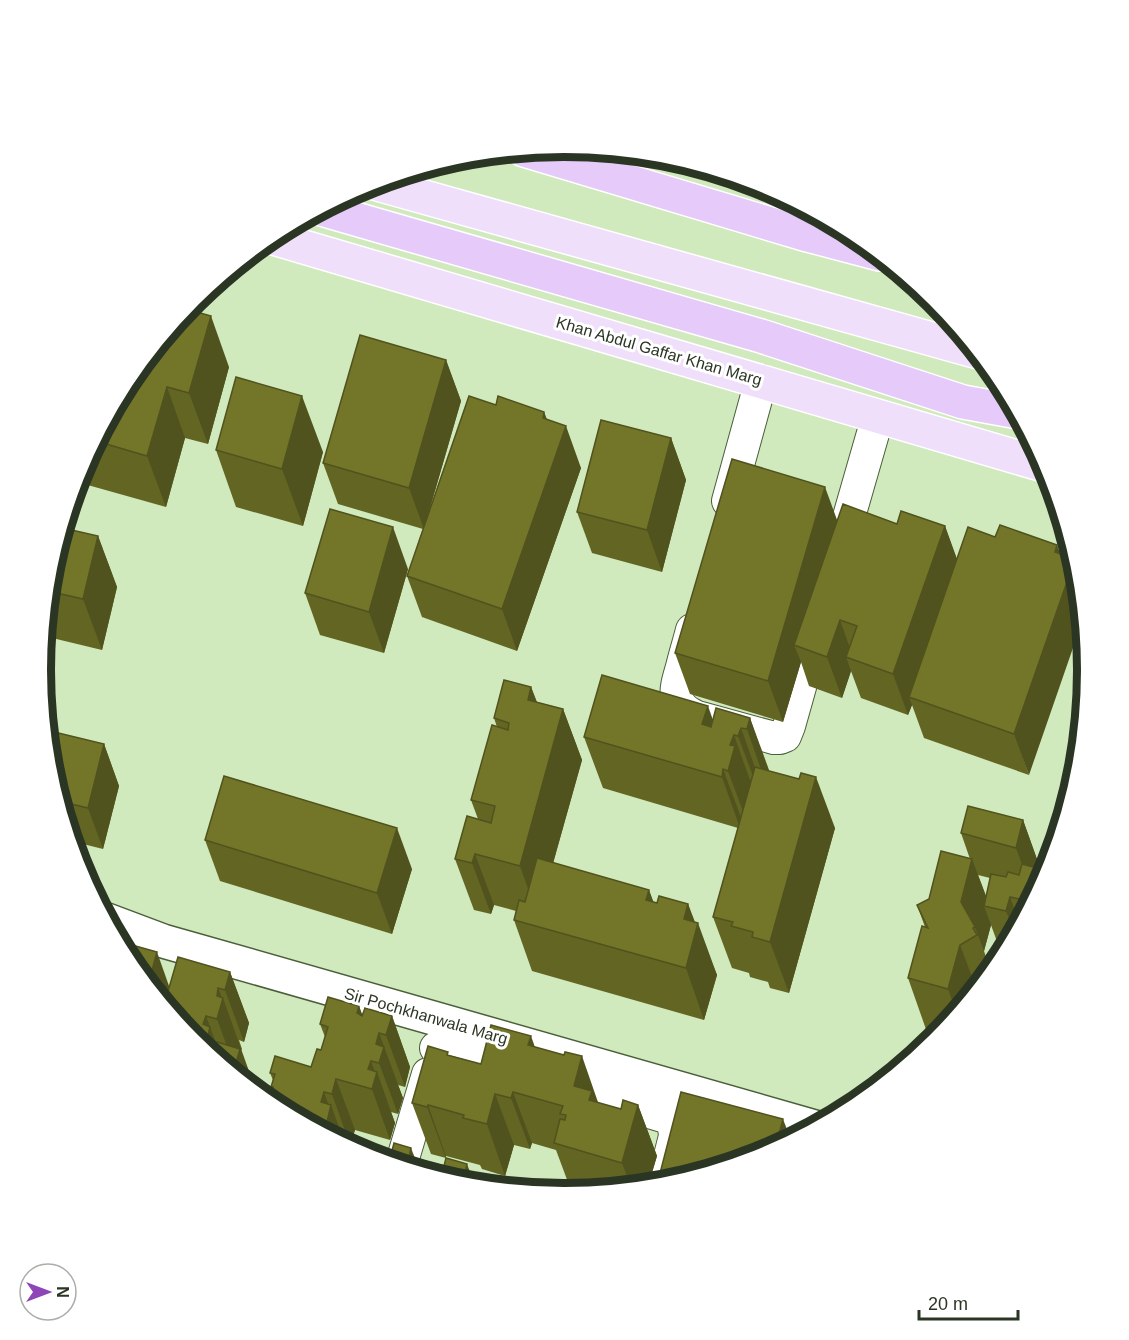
<svg xmlns="http://www.w3.org/2000/svg" width="1129" height="1340" font-family="Arial,sans-serif">
<rect width="100%" height="100%" fill="#d0e9bd"/>
<g fill="none" stroke-linecap="round" stroke-linejoin="round">
<defs>
<g id="minor">
<path d="M728 501 761 381"/>
<path d="M840 548 878 416"/>
<path d="M692 630C689 642 685 654 682 667 675 691 670 705 697 717L774 738H780L785 736 789 726 816 630"/>
<path d="M436 1048 669 1118 674 1127 675 1136 663 1184"/>
<path d="M401 1165 428 1074"/>
</g>
<path id="tertiary" d="M107 920 163 941 815 1127"/>
<g id="primary">
<path d="M374 183 978 352"/>
<path d="M270 237 1047 466"/>
</g>
<g id="motorway">
<path d="M524 150 804 234 880 254"/>
<path d="M321 209 761 336 963 402 1018 412"/>
</g>
</defs>
<use href="#minor" stroke="#4a5e39" stroke-width="34"/>
<use href="#tertiary" stroke="#4a5e39" stroke-width="36"/>
<use href="#primary" stroke="#fff" stroke-width="36"/>
<use href="#motorway" stroke="#fff" stroke-width="36"/>
<use href="#minor" stroke="#fff" stroke-width="32"/>
<use href="#tertiary" stroke="#fff" stroke-width="33"/>
<use href="#primary" stroke="#f0dffb" stroke-width="33"/>
<use href="#motorway" stroke="#e6caf9" stroke-width="33"/>
</g>
<g fill="#636523" fill-rule="evenodd">
<path d="M446 360 461 401 429 511 496 405 544 412 547 420 581 468 517 651 422 617 407 576 423 529 338 504 323 463Z"/>
<path d="M229 367 208 444 185 438 166 507 77 482 81 469 129 379Z"/>
<path d="M671 438 686 480 662 572 592 553 577 512Z"/>
<path d="M216 450 323 452 303 526 236 507Z"/>
<path d="M837 520 945 526 1029 775 924 738 912 705 908 715 861 698 851 671 842 698 809 686 801 662 783 722 690 694 675 653Z"/>
<path d="M98 536 117 587 102 650 44 636 51 567Z"/>
<path d="M408 569 384 653 320 635 305 593Z"/>
<path d="M531 687 537 702 563 709 582 760 553 863 649 890 653 902 657 903 688 904 695 922 717 975 704 1020 532 971 514 920 516 911 494 905 491 914 474 910 455 859 478 819 471 800 497 727 494 718Z"/>
<path d="M750 718 768 771 835 828 789 993 770 988 768 982 750 977 749 973 732 968 713 917 738 828 603 788 584 737 713 719Z"/>
<path d="M104 744 119 786 103 849 71 841 51 772Z"/>
<path d="M1023 820 1038 862 1037 868 1048 871 1007 949 999 947 991 925 984 951 991 972 938 1037 928 1035 908 978 925 927 917 905 929 899 970 859 961 833ZM978 875 990 878 986 896Z"/>
<path d="M205 840 412 869 392 934 220 881Z"/>
<path d="M126 950 169 987 230 972 249 1023 244 1042 239 1040 242 1049 241 1051 256 1091 194 1040Z"/>
<path d="M359 1006 362 1015 392 1016 410 1067 405 1087 398 1085 403 1098 398 1114 391 1112 395 1123 390 1140 355 1130 350 1145 345 1144 273 1106 271 1087 273 1080 270 1073 311 1067 321 1050 325 1037 320 1024Z"/>
<path d="M535 1047 599 1103 621 1109 638 1105 657 1156 648 1186 572 1193 556 1150 532 1143 530 1149 514 1145 505 1176 482 1169 480 1165 446 1156V1158L431 1154 412 1103 449 1055 481 1064Z"/>
</g>
<g fill="#50531d">
<path d="M211 316 229 367 208 444 189 393Z"/>
<path d="M446 360 461 401 424 529 409 488Z"/>
<path d="M167 387 185 438 166 507 147 456Z"/>
<path d="M302 396 323 452 303 526 282 469Z"/>
<path d="M544 412 558 449 566 426 581 468 517 651 502 609Z"/>
<path d="M671 438 686 480 662 572 647 530Z"/>
<path d="M825 487 840 528 794 645 801 662 783 722 768 681Z"/>
<path d="M945 526 960 567 909 697 912 705 908 715 893 674Z"/>
<path d="M393 527 408 569 384 653 369 612Z"/>
<path d="M98 536 117 587 102 650 83 599Z"/>
<path d="M1057 545 1069 578 1075 559 1079 569 1083 619 1029 775 1014 734Z"/>
<path d="M840 620 854 660 846 657 851 671 842 698 827 657Z"/>
<path d="M531 687 550 738 528 700Z"/>
<path d="M708 706 726 757 702 724Z"/>
<path d="M563 709 582 760 538 917 520 866Z"/>
<path d="M750 718 769 770 765 781 747 729Z"/>
<path d="M741 728 759 779 757 787 738 736Z"/>
<path d="M734 735 752 786 747 822 728 771 730 745Z"/>
<path d="M104 744 119 786 103 849 88 808Z"/>
<path d="M723 769 742 820 740 828 722 777Z"/>
<path d="M816 777 835 828 789 993 770 942Z"/>
<path d="M1023 820 1038 862 1031 889 1016 848Z"/>
<path d="M397 828 412 869 392 934 377 893Z"/>
<path d="M475 854 494 905 491 914 472 863Z"/>
<path d="M972 859 990 907 984 906 991 925 984 951 975 927 973 928 961 902Z"/>
<path d="M649 890 668 941 646 900Z"/>
<path d="M1010 897 1020 925 1015 934 1006 911Z"/>
<path d="M688 904 697 929 698 923 717 975 704 1020 686 968 684 919Z"/>
<path d="M123 940 132 965 129 961 121 947Z"/>
<path d="M960 945 977 990 957 1014 948 989Z"/>
<path d="M157 952 175 1003 172 1014 148 985Z"/>
<path d="M230 972 249 1023 244 1042 225 990Z"/>
<path d="M218 988 223 1000V998L256 1091 233 1073 235 1068 217 1019V996Z"/>
<path d="M359 1006 378 1057 357 1013Z"/>
<path d="M206 1016 224 1065 207 1039 203 1024Z"/>
<path d="M392 1016 410 1067 405 1087 386 1035Z"/>
<path d="M379 1033 403 1098 398 1114 379 1063 376 1044Z"/>
<path d="M531 1036 549 1087 528 1045Z"/>
<path d="M582 1056 600 1108 599 1112 574 1086Z"/>
<path d="M371 1061 376 1075 377 1072 395 1123 390 1140 372 1089 368 1069Z"/>
<path d="M336 1079 355 1130 350 1145 332 1094Z"/>
<path d="M324 1092 330 1109 331 1105 345 1144 332 1137 321 1102Z"/>
<path d="M513 1092 532 1143 530 1149 511 1098Z"/>
<path d="M495 1094 514 1145 505 1176 487 1124Z"/>
<path d="M428 1105 446 1156V1158L427 1107Z"/>
<path d="M638 1105 657 1156 648 1186 631 1187 622 1163Z"/>
<path d="M783 1119 791 1140 775 1149Z"/>
<path d="M318 1120 322 1130 323 1132 316 1128Z"/>
<path d="M411 1148 420 1171 409 1157Z"/>
<path d="M467 1164 475 1185 462 1184Z"/>
</g>
<g fill="#737629" stroke="#50531d" stroke-width="1.5">
<path d="M186 309 211 316 189 393 167 387 147 456 96 441 129 379Z"/>
<path d="M360 335 446 360 409 488 323 463Z"/>
<path d="M236 377 302 396 282 469 216 450Z"/>
<path d="M469 396 496 405 498 396 544 412 543 418 566 426 502 609 407 576Z"/>
<path d="M601 420 671 438 647 530 577 512Z"/>
<path d="M732 459 825 487 768 681 675 653Z"/>
<path d="M843 504 897 524 901 511 945 526 893 674 846 657 857 626 840 620 827 657 794 645Z"/>
<path d="M330 509 393 527 369 612 305 593Z"/>
<path d="M1000 525 1057 545 1055 552 1075 559 1014 734 909 697 968 527 995 537Z"/>
<path d="M63 528 98 536 83 599 48 591 51 567Z"/>
<path d="M602 675 708 706 702 724 711 727 716 708 750 718 747 729 741 728 738 736 734 735 730 745 735 746 728 771 723 769 722 777 584 737Z"/>
<path d="M504 680 531 687 528 700 563 709 520 866 475 854 472 863 455 859 467 816 491 823 495 806 471 800 492 725 508 730 509 723 494 718Z"/>
<path d="M46 730 104 744 88 808 59 801 51 772Z"/>
<path d="M755 767 799 779 801 773 816 777 770 942 752 937 753 932 731 926 733 922 713 917Z"/>
<path d="M224 776 397 828 377 893 205 840Z"/>
<path d="M968 806 1023 820 1016 848 961 833Z"/>
<path d="M941 851 972 859 961 902 975 927 973 928 977 935 960 945 948 989 908 978 922 926 928 928 917 905 929 899Z"/>
<path d="M537 858 649 890 646 900 657 903 659 896 688 904 684 919 698 923 686 968 514 920 519 900 525 902Z"/>
<path d="M1022 864 1048 871 1024 916 1021 915 1024 900 1010 897 1006 911 984 906 991 874 1006 877 1008 872 1019 875Z"/>
<path d="M117 938 123 940 121 947Z"/>
<path d="M132 945 157 952 148 985 129 961 122 948 131 951Z"/>
<path d="M178 957 230 972 225 990 218 988 217 996 223 998 217 1019 206 1016 203 1024 210 1027 207 1039 240 1049 233 1073 194 1040 164 1005Z"/>
<path d="M328 997 359 1006 357 1013 362 1016 365 1008 392 1016 386 1035 379 1033 376 1044 384 1047 379 1063 371 1061 368 1069 377 1072 372 1089 336 1079 332 1094 324 1092 321 1102 331 1105 327 1122 318 1120 316 1128 322 1130V1131L273 1106 269 1102 273 1087H271L275 1074 270 1073 275 1056 311 1067 317 1049 321 1050 328 1027 320 1024Z"/>
<path d="M491 1025 531 1036 528 1045 564 1055 565 1052 582 1056 574 1086 592 1091 589 1100 621 1109 623 1100 638 1105 622 1163 554 1143 560 1119 565 1120 566 1115 560 1114 563 1106 513 1092 511 1098 495 1094 487 1124 463 1118 464 1115 428 1105 427 1107 412 1103 428 1046 448 1052 447 1055 481 1064Z"/>
<path d="M681 1092 783 1119 775 1149 765 1154 666 1184 657 1185Z"/>
<path d="M394 1143 411 1148 409 1157 444 1166 446 1158 467 1164 462 1184 389 1162Z"/>
<path d="M536 1183 551 1187 549 1193 534 1191Z"/>
</g>
<g text-anchor="middle" dominant-baseline="central" stroke-width="6" stroke-linejoin="round" paint-order="stroke">
<g font-size="16" fill="#2b3524" stroke="#fff">
<text transform="translate(659 351) rotate(16)">Khan Abdul Gaffar Khan Marg</text>
<text transform="translate(426 1016) rotate(16)">Sir Pochkhanwala Marg</text>
</g>
</g>
<path d="M0 0H1129V1340H0ZM51 670a513 513 0 1 1 1026 0a513 513 0 1 1-1026 0Z" fill="#fff" fill-rule="evenodd"/>
<path fill="none" stroke="#2b3524" stroke-width="8" d="M51 670a513 513 0 1 1 1026 0a513 513 0 1 1-1026 0Z"/>
<g transform="translate(48 1292) rotate(90)"><circle r="28" fill="#ffffff" stroke="#aaaea7" stroke-width="1.5"/>
<path d="M0-4.5L10 22L0 15L-10 22Z" fill="#8e45b7"/>
<text y="-9" font-size="16" font-weight="bold" text-anchor="middle" fill="#2b3524">N</text>
</g>
<path d="M919 1310v9h99v-9" fill="none" stroke="#2b3524" stroke-width="3"/>
<text x="928" y="1310" font-size="18" fill="#2b3524" stroke="#ffffff" stroke-width="4.5" paint-order="stroke">20 m</text>
</svg>
